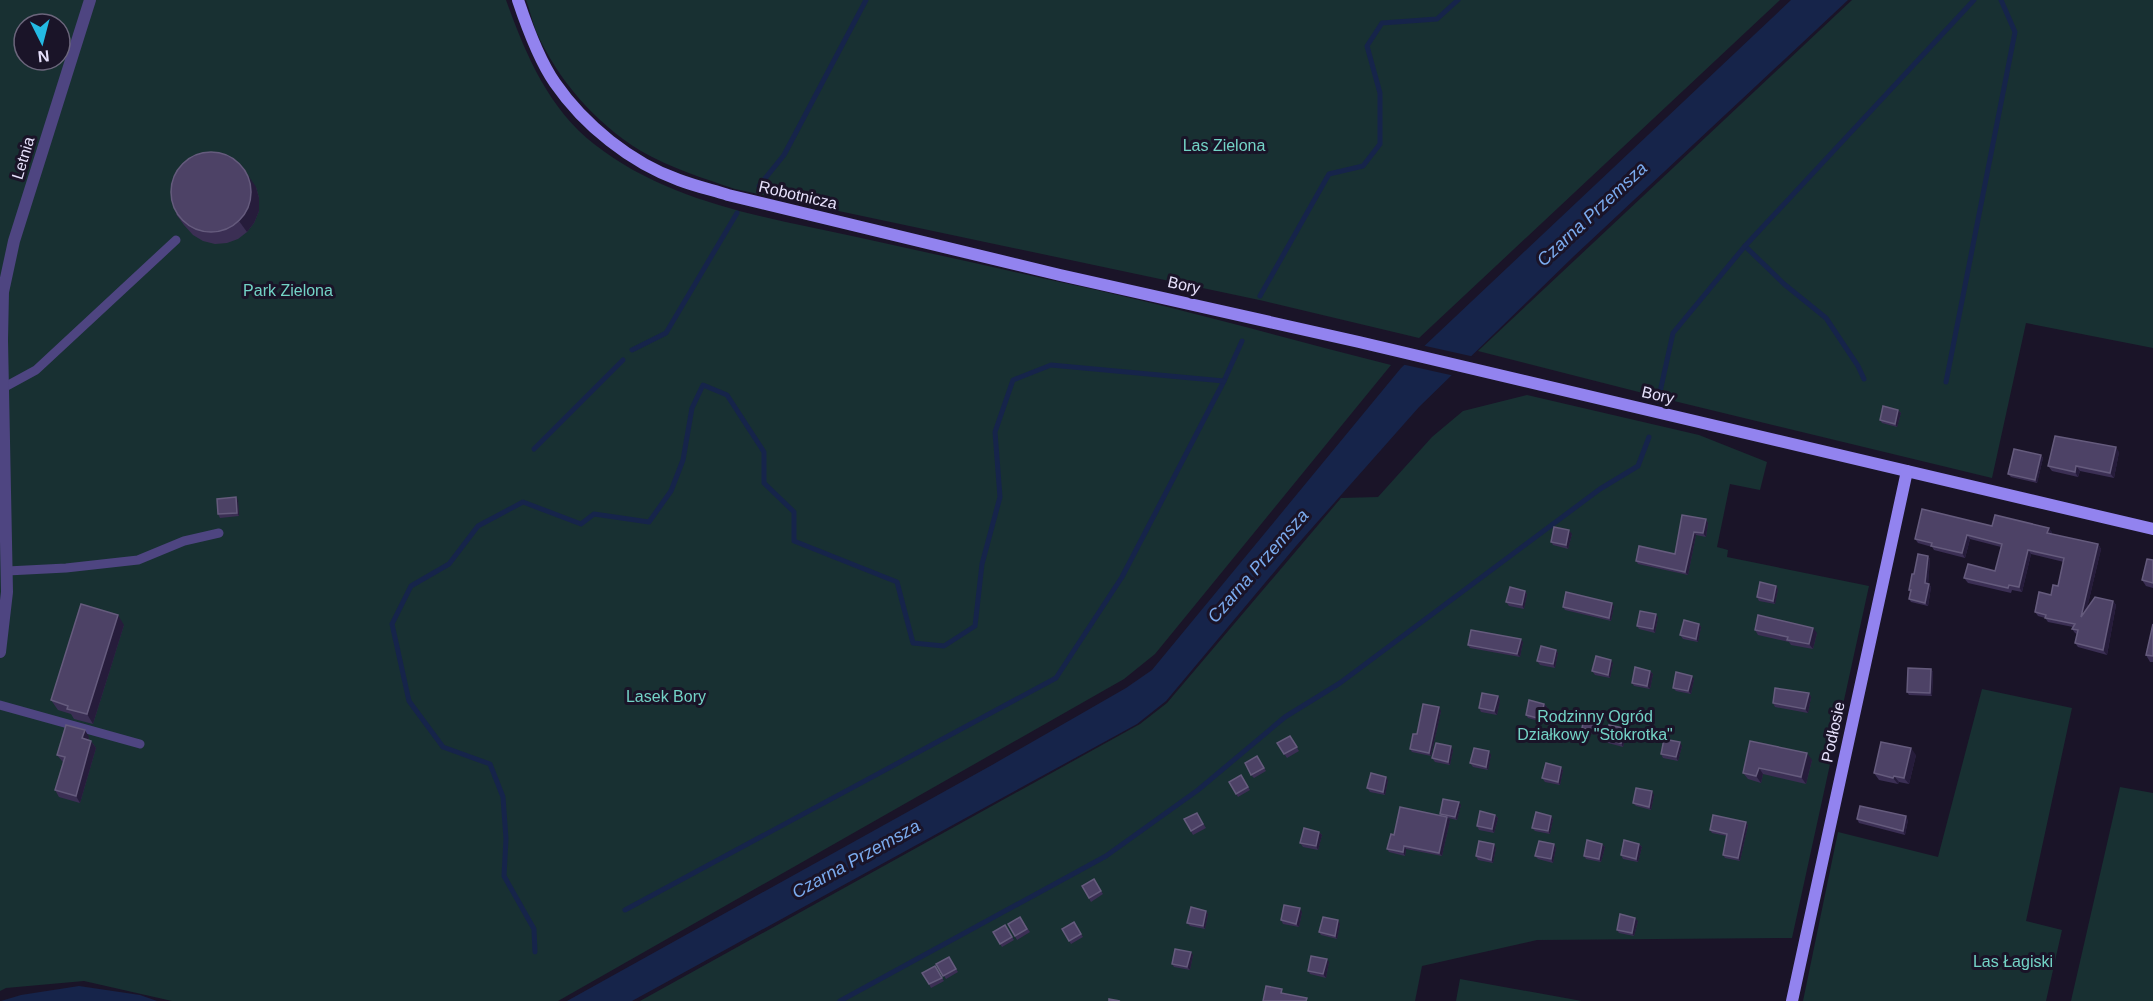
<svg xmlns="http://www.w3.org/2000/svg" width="2153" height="1001" font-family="Helvetica,sans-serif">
<rect width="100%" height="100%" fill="#1a1428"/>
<g fill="#183032" fill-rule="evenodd">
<path d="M0 0H506C525 53 548 108 594 144 668 202 763 217 852 236 925 252 997 268 1069 284 1177 307 1284 338 1391 365L1155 654 1124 679 558 1001H172L84 981 6 988 0 991ZM24 24H60V60H24Z"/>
<path d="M526 0H1780L1419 338 1264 301 735 189C703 178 670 168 641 151 596 124 557 79 536 31 532 21 530 10 526 0Z"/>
<path d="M1852 0H2153V348L2026 323 1992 478 1678 402 1478 351Z"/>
<path d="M1527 395 1699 435 1767 462 1760 490 1730 484 1717 547 1728 550 1727 557 1869 586 1792 938 1537 940 1422 966 1415 1001H640L1140 724 1167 703 1341 498 1378 497 1432 437 1463 411Z"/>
<path d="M1982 689 2072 708 2026 921 2062 930 2046 1001H1803L1838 832 1938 857Z"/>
<path d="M2120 787 2153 793V1001H2071Z"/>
<path d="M1460 979 1582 1001H1456Z"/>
</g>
<g fill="#16244a">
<path d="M1791 0H1848L1573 257 1419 407 1296 546 1166 701 1137 724 632 1001H567L992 765 1126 688 1152 670 1401 368Z"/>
<path d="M79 986 140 995 157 1001H1L21 995Z"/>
</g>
<path fill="#1a1428" d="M1421 345 1475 357 1455 376 1401 364Z"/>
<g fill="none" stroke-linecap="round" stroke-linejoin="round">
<g stroke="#16244a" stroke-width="5">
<path d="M759 186 784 155 866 0"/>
<path d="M1745 246 1784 284 1826 318 1858 366 1864 379"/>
<path d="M1260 296 1329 174 1363 166 1380 144V93L1367 46 1382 23 1437 19 1458 0"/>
<path d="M632 350 666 333 737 213"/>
<path d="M1946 382 2015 32 2001 0"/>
<path d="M1658 401 1673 333 1745 246 1974 0"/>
<path d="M534 449 623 360"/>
<path d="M625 910 1056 678 1122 577 1224 381 1242 341"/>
<path d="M535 952 534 929 504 876 506 839 503 797 490 764 443 747 409 701 392 624 411 586 449 564 478 526 523 502 581 524 594 514 649 522 671 491 683 460 692 408 703 385 727 395 764 452V483L794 512V541L897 582 913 643 944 646 975 626 982 564 1000 497 995 432 1013 380 1051 365 1224 381"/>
<path d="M840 1001 1106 856 1198 790 1285 717 1340 683 1600 489 1638 466 1649 437"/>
</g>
<g stroke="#4e4581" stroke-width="9">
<path d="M3 388 36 370 176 240"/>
<path d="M7 571 66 568 138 560 184 541 219 533"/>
<path d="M0 705 140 744"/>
</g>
<path stroke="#4e4581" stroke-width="12" d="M0 652 7 592 2 340 3 292 14 241 90 0"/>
<g stroke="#9283ef" stroke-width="12">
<path d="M518 0C527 27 539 60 555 83 584 125 631 163 679 180 695 186 712 190 728 195L1060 275 1359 342 2153 529"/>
<path d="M1792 1001 1907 471"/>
</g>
</g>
<g fill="#3b2f54">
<path d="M256 187 259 198V211L254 223 247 232 238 239 227 243 215 244 203 241 193 235 184 225 176 214Z"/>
<path d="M1898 410 1901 413 1897 427 1882 423 1880 420Z"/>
<path d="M2119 452 2114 478 2080 471 2078 477 2052 471 2048 466Z"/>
<path d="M2041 455 2043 458 2037 483 2011 477 2008 474Z"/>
<path d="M238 500 239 516 220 518 218 514Z"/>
<path d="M1706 519 1708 523 1706 537 1696 535 1688 575 1638 564 1636 561 1675 554Z"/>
<path d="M1992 526 2052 532 2051 534 2098 544 2101 549 2087 608 2113 601 2116 605 2107 655 2078 647 2075 643 2077 634 2075 633 2072 629 2073 627 2048 622 2045 618 2038 616 2035 612 2058 586 2064 562 2031 554 2022 592 2012 590 2011 593 1968 583 1964 578 1995 571 2001 547 1970 539 1965 558 1934 550 1932 547 1918 543 1915 539Z"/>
<path d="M1572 534 1568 549 1553 545 1551 542Z"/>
<path d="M1928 556 1930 559 1928 584 1931 587 1928 606 1911 602 1909 599 1910 592 1909 590 1914 574Z"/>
<path d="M2153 560V588L2146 586 2142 580Z"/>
<path d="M1778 589 1775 604 1759 601 1757 597Z"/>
<path d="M1525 591 1527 594 1524 609 1509 606 1506 602Z"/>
<path d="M1614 606 1611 621 1565 610 1563 607Z"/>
<path d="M1658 617 1655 633 1639 629 1637 626Z"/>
<path d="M1699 624 1701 627 1698 642 1683 639 1680 635Z"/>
<path d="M2153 624V662H2150L2146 655Z"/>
<path d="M124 625 93 724 74 719 71 714 58 710 51 700Z"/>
<path d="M1755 630 1817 633 1813 649 1791 645 1789 642 1758 635Z"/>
<path d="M1523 642 1520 657 1470 648 1468 645Z"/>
<path d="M1556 650 1558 653 1555 668 1540 665 1537 661Z"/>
<path d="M1613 663 1610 678 1595 675 1592 671Z"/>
<path d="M1931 669 1933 672 1932 696 1909 695 1907 692Z"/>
<path d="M1650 671 1653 674 1650 689 1634 686 1632 683Z"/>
<path d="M1694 679 1691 694 1676 691 1673 688Z"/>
<path d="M1809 693 1811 697 1808 713 1775 707 1773 703Z"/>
<path d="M1498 696 1500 700 1497 715 1481 712 1479 708Z"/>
<path d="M1544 704 1547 707 1543 722 1528 718 1526 715Z"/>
<path d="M1441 711 1431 756 1412 752 1410 749 1417 734Z"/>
<path d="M1603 720 1599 735 1584 732 1582 728Z"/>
<path d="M1627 731 1623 747 1608 743 1606 740Z"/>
<path d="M1290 736 1299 751 1287 758 1277 743Z"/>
<path d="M89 737 88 740 91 741 96 748 80 803 59 797 55 790 63 762 62 761 57 755Z"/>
<path d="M1750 741 1812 760 1806 784 1763 774 1761 783 1748 779 1743 773Z"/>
<path d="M1682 746 1678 761 1663 758 1661 754Z"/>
<path d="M1453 750 1450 765 1435 762 1432 758Z"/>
<path d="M1491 755 1488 770 1473 767 1470 763Z"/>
<path d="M1916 755 1909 784 1899 782 1898 784 1879 780 1874 773Z"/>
<path d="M1257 756 1266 771 1254 778 1251 775Z"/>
<path d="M1561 767 1563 770 1560 785 1545 782 1542 778Z"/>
<path d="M1241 775 1250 790 1238 797 1229 782Z"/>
<path d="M1388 780 1385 795 1370 792 1367 788Z"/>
<path d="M1654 795 1651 810 1636 806 1633 803Z"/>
<path d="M1461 805 1457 820 1448 818 1450 820 1442 856 1406 849 1405 856 1389 852 1387 849 1394 835 1441 816 1440 814Z"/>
<path d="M1197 813 1206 828 1193 835 1184 819Z"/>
<path d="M1495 815 1498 818 1494 833 1479 830 1477 826Z"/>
<path d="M1551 816 1553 819 1550 834 1535 831 1532 828Z"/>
<path d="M1857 819 1908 820 1905 835 1859 823Z"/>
<path d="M1746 822 1748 825 1740 861 1725 858 1723 855 1727 836 1712 833 1710 830Z"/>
<path d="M1319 832 1322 835 1318 850 1303 847 1300 843Z"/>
<path d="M1554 844 1556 848 1553 863 1538 859 1535 856Z"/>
<path d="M1602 844 1605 847 1601 862 1586 859 1584 856Z"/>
<path d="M1639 844 1642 847 1638 862 1623 859 1621 855Z"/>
<path d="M1496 848 1493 863 1478 860 1476 856Z"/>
<path d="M1094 879 1103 894 1091 902 1082 886Z"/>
<path d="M1206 911 1208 914 1205 929 1190 926 1187 923Z"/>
<path d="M1302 912 1299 927 1283 924 1281 920Z"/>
<path d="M1020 917 1030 932 1017 940 1008 924Z"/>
<path d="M1638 921 1634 936 1619 933 1617 930Z"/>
<path d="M1074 922 1083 937 1071 944 1062 929Z"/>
<path d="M1340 924 1337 939 1321 935 1319 932Z"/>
<path d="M1005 925 1014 940 1002 947 993 932Z"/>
<path d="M1193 955 1190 970 1174 967 1172 964Z"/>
<path d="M949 957 958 972 946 979 936 964Z"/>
<path d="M1329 962 1326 978 1310 974 1308 971Z"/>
<path d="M935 966 944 981 931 988 929 984Z"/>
</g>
<g fill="#261c3b">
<path d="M241 165 256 187 259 198V211L254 223 247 232 239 221Z"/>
<path d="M1898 410 1901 413 1897 427 1895 424Z"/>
<path d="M2116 447 2119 452 2114 478 2110 473Z"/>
<path d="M2041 455 2043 458 2037 483 2035 480Z"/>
<path d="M2076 466 2080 471 2078 477 2075 472Z"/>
<path d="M236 497 238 500 239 516 237 513Z"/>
<path d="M1706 519 1708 523 1706 537 1703 533Z"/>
<path d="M2049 528 2052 532 2050 538 2047 533Z"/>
<path d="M1569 530 1572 534 1568 549 1566 545Z"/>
<path d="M1694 532 1696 535 1688 575 1685 572Z"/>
<path d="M1967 535 1970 539 1965 558 1962 553Z"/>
<path d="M2098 544 2101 549 2084 621 2081 617Z"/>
<path d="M2028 550 2031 554 2022 592 2019 587Z"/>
<path d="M1928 556 1930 559 1928 586 1925 583Z"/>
<path d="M1929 584 1931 587 1928 606 1925 603Z"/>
<path d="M1776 586 1778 589 1775 604 1773 601Z"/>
<path d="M1525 591 1527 594 1524 609 1522 605Z"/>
<path d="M2113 601 2116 605 2107 655 2103 650Z"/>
<path d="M1612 603 1614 606 1611 621 1609 618Z"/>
<path d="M1656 614 1658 617 1655 633 1653 629Z"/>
<path d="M118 615 124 625 93 724 87 714Z"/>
<path d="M1699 624 1701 627 1698 642 1696 639Z"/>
<path d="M1813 628 1817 633 1813 649 1809 644Z"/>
<path d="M1521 639 1523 642 1520 657 1517 654Z"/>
<path d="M1556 650 1558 653 1555 668 1553 664Z"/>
<path d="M1611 660 1613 663 1610 678 1608 675Z"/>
<path d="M1931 669 1933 672 1932 696 1930 693Z"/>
<path d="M1650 671 1653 674 1650 689 1647 686Z"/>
<path d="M1692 676 1694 679 1691 694 1688 691Z"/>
<path d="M1809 693 1811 697 1808 713 1805 709Z"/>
<path d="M1498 696 1500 700 1497 715 1494 711Z"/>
<path d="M1544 704 1547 707 1543 722 1541 719Z"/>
<path d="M1439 707 1441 711 1431 756 1429 753Z"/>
<path d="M1600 717 1603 720 1599 735 1597 732Z"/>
<path d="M1624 728 1627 731 1623 747 1621 743Z"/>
<path d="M85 730 89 737 87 745 82 738Z"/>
<path d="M91 741 96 748 80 803 76 796Z"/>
<path d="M1680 742 1682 746 1678 761 1676 757Z"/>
<path d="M1451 746 1453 750 1450 765 1448 762Z"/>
<path d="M1911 748 1916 755 1909 784 1904 778Z"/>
<path d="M1489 751 1491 755 1488 770 1486 767Z"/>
<path d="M1807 753 1812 760 1806 784 1801 777Z"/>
<path d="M1561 767 1563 770 1560 785 1558 782Z"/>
<path d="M1759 768 1763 774 1761 783 1756 776Z"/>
<path d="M1894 776 1899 782 1898 784 1893 778Z"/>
<path d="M1386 777 1388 780 1385 795 1383 792Z"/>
<path d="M1652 791 1654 795 1651 810 1649 807Z"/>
<path d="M1459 802 1461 805 1457 820 1455 817Z"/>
<path d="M1495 815 1498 818 1494 833 1492 829Z"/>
<path d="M1551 816 1553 819 1550 834 1548 831Z"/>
<path d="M1906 816 1908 820 1905 835 1903 831Z"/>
<path d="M1447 817 1450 820 1442 856 1439 853Z"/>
<path d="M1746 822 1748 825 1740 861 1738 858Z"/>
<path d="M1319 832 1322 835 1318 850 1316 846Z"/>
<path d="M1494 844 1496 848 1493 863 1491 860Z"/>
<path d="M1554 844 1556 848 1553 863 1551 859Z"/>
<path d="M1602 844 1605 847 1601 862 1599 859Z"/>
<path d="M1639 844 1642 847 1638 862 1636 859Z"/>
<path d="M1404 846 1406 849 1405 856 1403 852Z"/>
<path d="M1300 908 1302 912 1299 927 1296 924Z"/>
<path d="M1206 911 1208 914 1205 929 1203 926Z"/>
<path d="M1635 918 1638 921 1634 936 1632 933Z"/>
<path d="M1338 920 1340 924 1337 939 1335 936Z"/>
<path d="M1191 952 1193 955 1190 970 1187 967Z"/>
<path d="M1327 959 1329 962 1326 978 1323 974Z"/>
</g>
<g fill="#4d4266" stroke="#655b7d" stroke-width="1.5">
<circle cx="211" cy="192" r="40"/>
<path d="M1883 406 1898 410 1895 424 1880 420Z"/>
<path d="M2055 436 2116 447 2110 473 2076 466 2075 472 2048 466Z"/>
<path d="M2014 449 2041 455 2035 480 2008 474Z"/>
<path d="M236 497 237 513 218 514 217 499Z"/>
<path d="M1922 509 1992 526 1995 515 2049 528 2047 533 2098 544 2081 617 2095 597 2113 601 2103 650 2075 643 2078 630 2072 629 2075 624 2045 618 2046 615 2035 612 2039 592 2051 595 2053 585 2058 586 2064 558 2028 550 2019 587 2009 585 2008 588 1964 578 1968 564 1995 571 2002 544 1967 535 1962 553 1931 546 1932 543 1915 539Z"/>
<path d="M1682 515 1706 519 1703 533 1694 532 1685 572 1636 561 1639 546 1675 554Z"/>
<path d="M1554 527 1569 530 1566 545 1551 542Z"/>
<path d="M1918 554 1928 556 1925 583 1929 584 1925 603 1909 599 1911 590H1909L1912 574H1914Z"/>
<path d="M2147 559 2153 560V583L2142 580Z"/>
<path d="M1760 582 1776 586 1773 601 1757 597Z"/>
<path d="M1510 587 1525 591 1522 605 1506 602Z"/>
<path d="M1566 592 1612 603 1609 618 1563 607Z"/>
<path d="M81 604 118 615 87 714 67 709 68 706 51 700Z"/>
<path d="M1640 611 1656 614 1653 629 1637 626Z"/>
<path d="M1758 615 1813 628 1809 644 1787 640 1788 637 1755 630Z"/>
<path d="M1684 620 1699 624 1696 639 1680 635Z"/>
<path d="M2153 624V656L2146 655Z"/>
<path d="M1471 630 1521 639 1517 654 1468 645Z"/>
<path d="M1541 646 1556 650 1553 664 1537 661Z"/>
<path d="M1596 656 1611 660 1608 675 1592 671Z"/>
<path d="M1635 667 1650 671 1647 686 1632 683Z"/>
<path d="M1908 668 1931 669 1930 693 1907 692Z"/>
<path d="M1676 672 1692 676 1688 691 1673 688Z"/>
<path d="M1775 688 1809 693 1805 709 1773 703Z"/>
<path d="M1482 693 1498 696 1494 711 1479 708Z"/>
<path d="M1529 700 1544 704 1541 719 1526 715Z"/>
<path d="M1423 704 1439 707 1429 753 1410 749 1413 734H1417Z"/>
<path d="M1585 713 1600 717 1597 732 1582 728Z"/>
<path d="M66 725 85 730 82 738 91 741 76 796 55 790 65 757 57 755Z"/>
<path d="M1609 725 1624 728 1621 743 1606 740Z"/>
<path d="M1290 736 1297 747 1284 754 1277 743Z"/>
<path d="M1664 739 1680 742 1676 757 1661 754Z"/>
<path d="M1750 741 1807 753 1801 777 1759 768 1756 776 1743 773Z"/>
<path d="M1881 742 1911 748 1904 778 1894 776 1893 778 1874 773Z"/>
<path d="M1436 743 1451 746 1448 762 1432 758Z"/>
<path d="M1474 748 1489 751 1486 767 1470 763Z"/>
<path d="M1257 756 1264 768 1251 775 1245 763Z"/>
<path d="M1546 763 1561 767 1558 782 1542 778Z"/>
<path d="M1371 773 1386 777 1383 792 1367 788Z"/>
<path d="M1241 775 1248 787 1236 794 1229 782Z"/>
<path d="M1636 788 1652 791 1649 807 1633 803Z"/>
<path d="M1443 799 1459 802 1455 817 1440 814Z"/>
<path d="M1860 806 1906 816 1903 831 1857 819Z"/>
<path d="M1400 807 1447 817 1439 853 1404 846 1403 852 1387 849 1391 834 1394 835Z"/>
<path d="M1480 811 1495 815 1492 829 1477 826Z"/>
<path d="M1536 812 1551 816 1548 831 1532 828Z"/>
<path d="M1197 813 1203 824 1191 831 1184 819Z"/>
<path d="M1713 815 1746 822 1738 858 1723 855 1727 834 1710 830Z"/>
<path d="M1304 828 1319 832 1316 846 1300 843Z"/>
<path d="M1587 840 1602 844 1599 859 1584 856Z"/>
<path d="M1624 840 1639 844 1636 859 1621 855Z"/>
<path d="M1479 841 1494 844 1491 860 1476 856Z"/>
<path d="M1539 841 1554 844 1551 859 1535 856Z"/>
<path d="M1094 879 1101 891 1089 898 1082 886Z"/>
<path d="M1284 905 1300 908 1296 924 1281 920Z"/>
<path d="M1191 907 1206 911 1203 926 1187 923Z"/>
<path d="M1620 914 1635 918 1632 933 1617 930Z"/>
<path d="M1020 917 1027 929 1015 936 1008 924Z"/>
<path d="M1323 917 1338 920 1335 936 1319 932Z"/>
<path d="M1074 922 1081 934 1069 941 1062 929Z"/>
<path d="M1005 925 1012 937 1000 944 993 932Z"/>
<path d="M1175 949 1191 952 1187 967 1172 964Z"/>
<path d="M1311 956 1327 959 1323 974 1308 971Z"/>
<path d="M949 957 956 969 943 976 936 964Z"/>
<path d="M935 966 942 978 929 984 922 973Z"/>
<path d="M1266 986 1282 989 1281 993 1307 998 1306 1001H1263Z"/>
<path d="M1109 999 1120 1001H1109Z"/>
</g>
<g text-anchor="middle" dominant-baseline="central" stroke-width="6" stroke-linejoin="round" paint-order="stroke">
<g font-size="16" fill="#73d3c6" stroke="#1a1428">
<text x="1224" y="145">Las Zielona</text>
<text x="288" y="290">Park Zielona</text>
<text x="666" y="696">Lasek Bory</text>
<text x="1595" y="716">Rodzinny Ogród<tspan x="1595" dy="18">Działkowy "Stokrotka"</tspan></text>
<text x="2013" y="961">Las Łagiski</text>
</g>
<g font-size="16" fill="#e6e0fb" stroke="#1a1428">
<text transform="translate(23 158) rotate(-73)">Letnia</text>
<text transform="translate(798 195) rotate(13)">Robotnicza</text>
<text transform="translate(1184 285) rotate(13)">Bory</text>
<text transform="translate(1658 395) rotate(13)">Bory</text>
<text transform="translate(1833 732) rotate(-78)">Podłosie</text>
</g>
<g font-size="18" font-style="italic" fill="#7babee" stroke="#1a1428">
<text transform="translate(1592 214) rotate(-43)">Czarna Przemsza</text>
<text transform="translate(1258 566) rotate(-49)">Czarna Przemsza</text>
<text transform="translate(856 859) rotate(-29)">Czarna Przemsza</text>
</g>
</g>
<g transform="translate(42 42) rotate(174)"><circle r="28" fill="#1a1428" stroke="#6c667c" stroke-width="1.5"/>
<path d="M0-4.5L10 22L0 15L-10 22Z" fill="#24bae3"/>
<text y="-9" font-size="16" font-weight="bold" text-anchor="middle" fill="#e6e0fb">N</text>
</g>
</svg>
